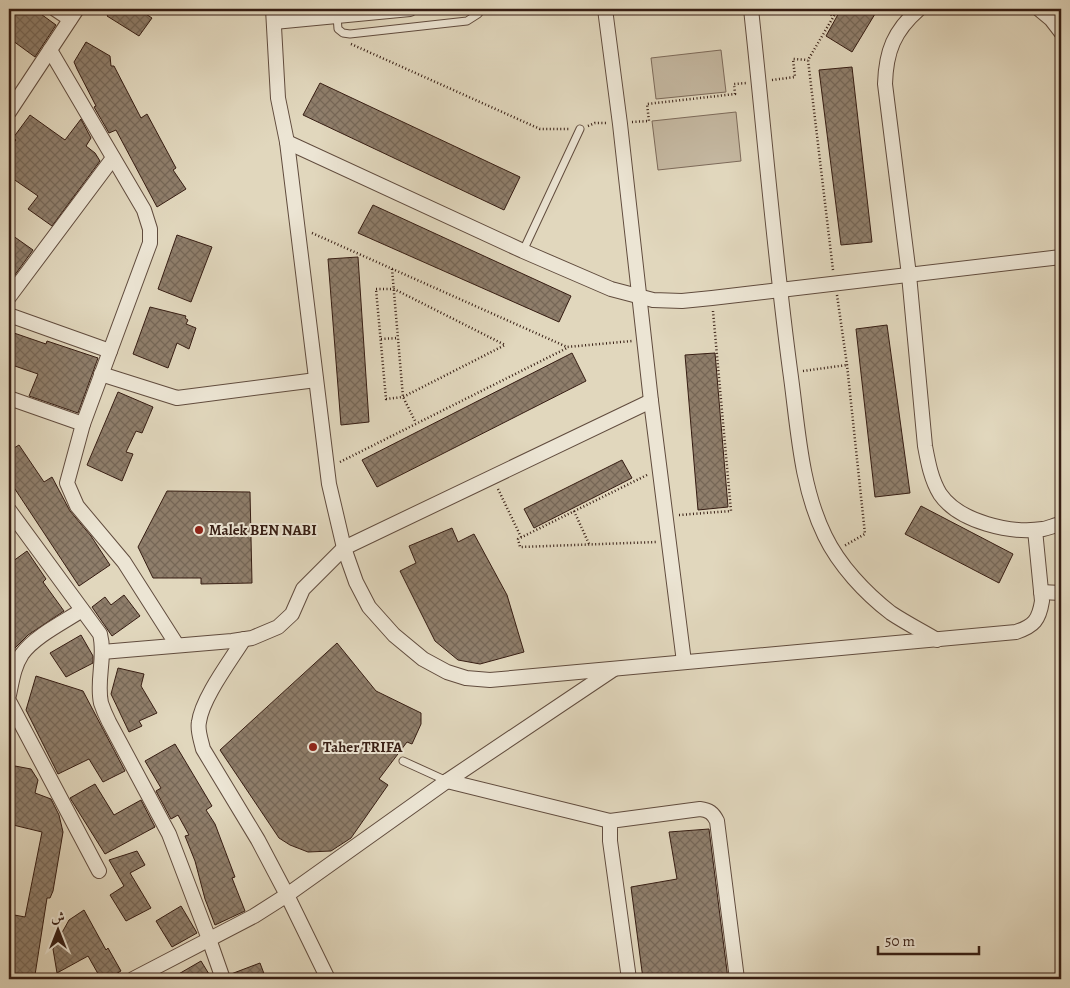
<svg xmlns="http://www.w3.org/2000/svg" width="1070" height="988" font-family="Alegreya,Amiri,serif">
<defs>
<pattern id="building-cross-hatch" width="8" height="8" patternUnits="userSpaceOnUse" patternTransform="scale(1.25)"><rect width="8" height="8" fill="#8f7e6b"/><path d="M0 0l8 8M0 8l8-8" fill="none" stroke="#766757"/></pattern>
</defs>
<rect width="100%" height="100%" fill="#e1d7bd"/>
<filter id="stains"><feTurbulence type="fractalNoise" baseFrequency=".004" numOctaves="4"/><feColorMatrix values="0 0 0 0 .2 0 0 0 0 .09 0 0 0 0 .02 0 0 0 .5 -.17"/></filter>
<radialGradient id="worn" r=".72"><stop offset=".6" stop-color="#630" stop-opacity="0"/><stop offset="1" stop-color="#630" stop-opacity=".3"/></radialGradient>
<g fill="#c4b7a0" stroke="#7d6a5a">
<path d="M721 50 726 92 656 99 651 58Z"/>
<path d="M736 112 741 161 658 170 652 121Z"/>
</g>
<g fill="url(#building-cross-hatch)" stroke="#361d13">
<path d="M9 9H34L56 25 35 57 9 38Z"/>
<path d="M112 9H138L152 18 139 36 107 16Z"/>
<path d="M841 9H878L852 52 826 36Z"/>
<path d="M86 42 110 56 111 66H114L141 118 147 114 176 168 173 170 186 189 157 207 116 130 109 133 94 107 96 106 77 69 74 62Z"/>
<path d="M852 67 872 242 841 245 819 70Z"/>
<path d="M320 83 520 177 504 210 303 115Z"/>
<path d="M30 115 65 140 81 119 91 138 86 146 95 153 100 161 52 226 28 209 38 196 9 176V148L16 140 13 138Z"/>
<path d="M373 205 571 296 559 322 358 233Z"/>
<path d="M9 233 33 250 9 283Z"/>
<path d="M177 235 212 247 191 302 158 289Z"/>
<path d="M358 257 369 422 341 425 328 259Z"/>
<path d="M150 307 186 316 185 318 188 320 186 324 196 328 189 349 177 343 168 368 133 354Z"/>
<path d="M887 325 910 493 875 497 856 329Z"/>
<path d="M14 333 46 344 47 341 98 358 78 413 29 396 38 374 9 364V347Z"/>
<path d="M572 353 586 381 377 487 362 460Z"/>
<path d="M715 353 728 507 698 510 685 355Z"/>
<path d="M118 392 153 407 142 433 136 431 126 452 133 454 122 481 87 465Z"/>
<path d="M19 445 44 482 52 477 70 511 91 536 110 565 79 586 9 480V451Z"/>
<path d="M622 460 632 478 534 528 524 509Z"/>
<path d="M167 491 250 492 252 583 201 584V578H153L138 547Z"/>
<path d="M921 506 1013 554 999 583 905 534Z"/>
<path d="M452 528 458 542 474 534 507 595 524 652 480 664 458 660 435 641 400 571 416 563 409 546Z"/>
<path d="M27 551 46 579 43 582 64 611 28 635 15 648 9 658V564Z"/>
<path d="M124 595 140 616 112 636 92 607 105 597 111 605Z"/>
<path d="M81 635 93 656V663L66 677 50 653Z"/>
<path d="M337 643 376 691 421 713V724L412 744 407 742 379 779 388 785 351 838 331 851 308 852 290 845 279 838 220 750Z"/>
<path d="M118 668 144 674 141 686 157 713 139 721 142 726 129 732 111 694Z"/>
<path d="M36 676 83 691 125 771 103 782 89 759 58 774 26 710Z"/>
<path d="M175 744 212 806 206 810 215 824 235 877 232 878 245 911 215 925 205 899 195 861 185 836 189 835 178 815 171 819 156 791 161 788 145 761Z"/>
<path d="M15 766 31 769 38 780 35 793 51 799 59 815 63 832 53 891 50 898H47L35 975H31L30 979H12L13 972H9V914L25 917 42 832 9 824V795Z"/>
<path d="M95 784 114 815 141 800 155 827 105 854 70 798Z"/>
<path d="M709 829 728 979H643L631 887 677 879 669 832Z"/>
<path d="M137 851 145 865 130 873 151 908 126 921 110 895 124 886 109 860Z"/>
<path d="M181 906 197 933 172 947 156 921Z"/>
<path d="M84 910 106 950 108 948 121 971 107 979H101L88 956 57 973 53 949 69 920Z"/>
<path d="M201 961 212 979H170Z"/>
<path d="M260 963 266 979H232L231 974Z"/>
</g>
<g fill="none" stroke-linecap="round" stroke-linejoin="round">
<defs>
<g id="lane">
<path d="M337 16 338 29 343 33 350 34 467 21 478 14 482 9"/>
<path d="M523 251 580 129"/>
<path d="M403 761 447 781"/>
</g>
<g id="street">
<path d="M55 9 70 19"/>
<path d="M273 9 278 98 287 142 329 484 344 548 356 582 369 607 394 635 423 659 447 672 466 678 490 680 1016 632C1034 626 1039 620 1042 601L1035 530"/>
<path d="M605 9 620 124 651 401 684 662"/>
<path d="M751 9C764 129 774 250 790 370 798 426 800 485 825 536 839 565 865 593 891 613 906 623 922 631 937 640"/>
<path d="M919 9C894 31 886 51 885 84L909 275 925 446C928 462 931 479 940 494 959 522 1011 534 1043 529 1049 528 1055 525 1061 524"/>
<path d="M1039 9 1051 19 1061 32"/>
<path d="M274 22 410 9"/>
<path d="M9 112 77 9"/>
<path d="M287 142 523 251 611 289 653 300 682 301 712 298 1061 257"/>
<path d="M9 297 113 158"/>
<path d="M9 315 110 351"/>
<path d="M101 374 177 398 316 380"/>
<path d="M9 398 83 424 150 243V229L144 210 50 50"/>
<path d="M83 424 67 483 77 506 124 562 177 645"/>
<path d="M9 510 100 634C106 657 96 680 101 703 103 709 106 716 109 722L169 834 209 939 223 979"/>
<path d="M1041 592 1061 593"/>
<path d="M244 639C231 660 202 698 199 722 197 730 201 740 203 749L258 840 287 895 447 781 614 669"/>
<path d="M102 652 232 641 252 638 278 627 292 614 303 589 344 548 651 401"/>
<path d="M9 695C12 681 14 666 22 654 35 636 64 622 82 610"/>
<path d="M9 701 99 871"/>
<path d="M447 781 610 821"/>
<path d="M133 979 254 916 287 895 328 979"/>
<path d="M629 979 610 841V821L700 809C709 810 713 813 717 821L737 979"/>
</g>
</defs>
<use href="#lane" stroke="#614c3e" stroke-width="9"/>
<use href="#street" stroke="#614c3e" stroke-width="16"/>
<g stroke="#361d13" stroke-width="2.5" stroke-dasharray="1 2.5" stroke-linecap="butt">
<path d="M827 9 833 17"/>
<path d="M351 44 540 129H570"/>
<path d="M772 80 795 77 793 59 808 60"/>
<path d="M632 122 649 121 647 104 735 94 734 84 747 83"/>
<path d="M588 126 595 123H607"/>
<path d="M312 233 567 347 632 341"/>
<path d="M392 269 403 397 416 423"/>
<path d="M833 270 808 60 838 9"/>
<path d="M376 289H394L505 345 403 397 386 399Z"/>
<path d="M837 295 847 365 865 534 844 546"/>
<path d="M381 339 398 338"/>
<path d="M803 371 847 365"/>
<path d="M340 462 567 348"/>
<path d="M647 475 518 539 520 547 657 542"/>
<path d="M498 489 521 537"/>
<path d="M574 511 589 544"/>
<path d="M679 515 731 511 713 311"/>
</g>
<use href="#lane" stroke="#ece5d4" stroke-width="7"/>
<use href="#street" stroke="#ece5d4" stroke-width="14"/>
</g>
<g fill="#8f2418" stroke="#ece5d4" stroke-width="2">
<circle cx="199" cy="530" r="5"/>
<circle cx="313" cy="747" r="5"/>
</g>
<g text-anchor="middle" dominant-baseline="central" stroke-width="4" stroke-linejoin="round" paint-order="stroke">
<g font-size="15" font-weight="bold" fill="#361d13" stroke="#ece5d4" text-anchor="start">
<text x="209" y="530">Malek BEN NABI</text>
<text x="323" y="747">Taher TRIFA</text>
</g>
</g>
<rect width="1070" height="988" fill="none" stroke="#e1d7bd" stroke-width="30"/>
<rect x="10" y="10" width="1050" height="968" fill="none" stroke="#361d13" stroke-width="2.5"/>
<rect x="15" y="15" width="1040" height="958" fill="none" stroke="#361d13"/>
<g transform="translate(58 930)" stroke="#ece5d4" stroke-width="4" paint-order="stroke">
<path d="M0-4L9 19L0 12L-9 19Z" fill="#361d13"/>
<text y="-8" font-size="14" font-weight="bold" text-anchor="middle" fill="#361d13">ش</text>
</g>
<path d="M878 946v8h101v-8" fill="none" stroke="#361d13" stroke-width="2.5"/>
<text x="885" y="946" font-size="15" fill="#361d13" stroke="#ece5d4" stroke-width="4" paint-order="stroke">50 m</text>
<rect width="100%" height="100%" filter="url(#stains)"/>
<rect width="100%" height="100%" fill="url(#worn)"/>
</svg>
